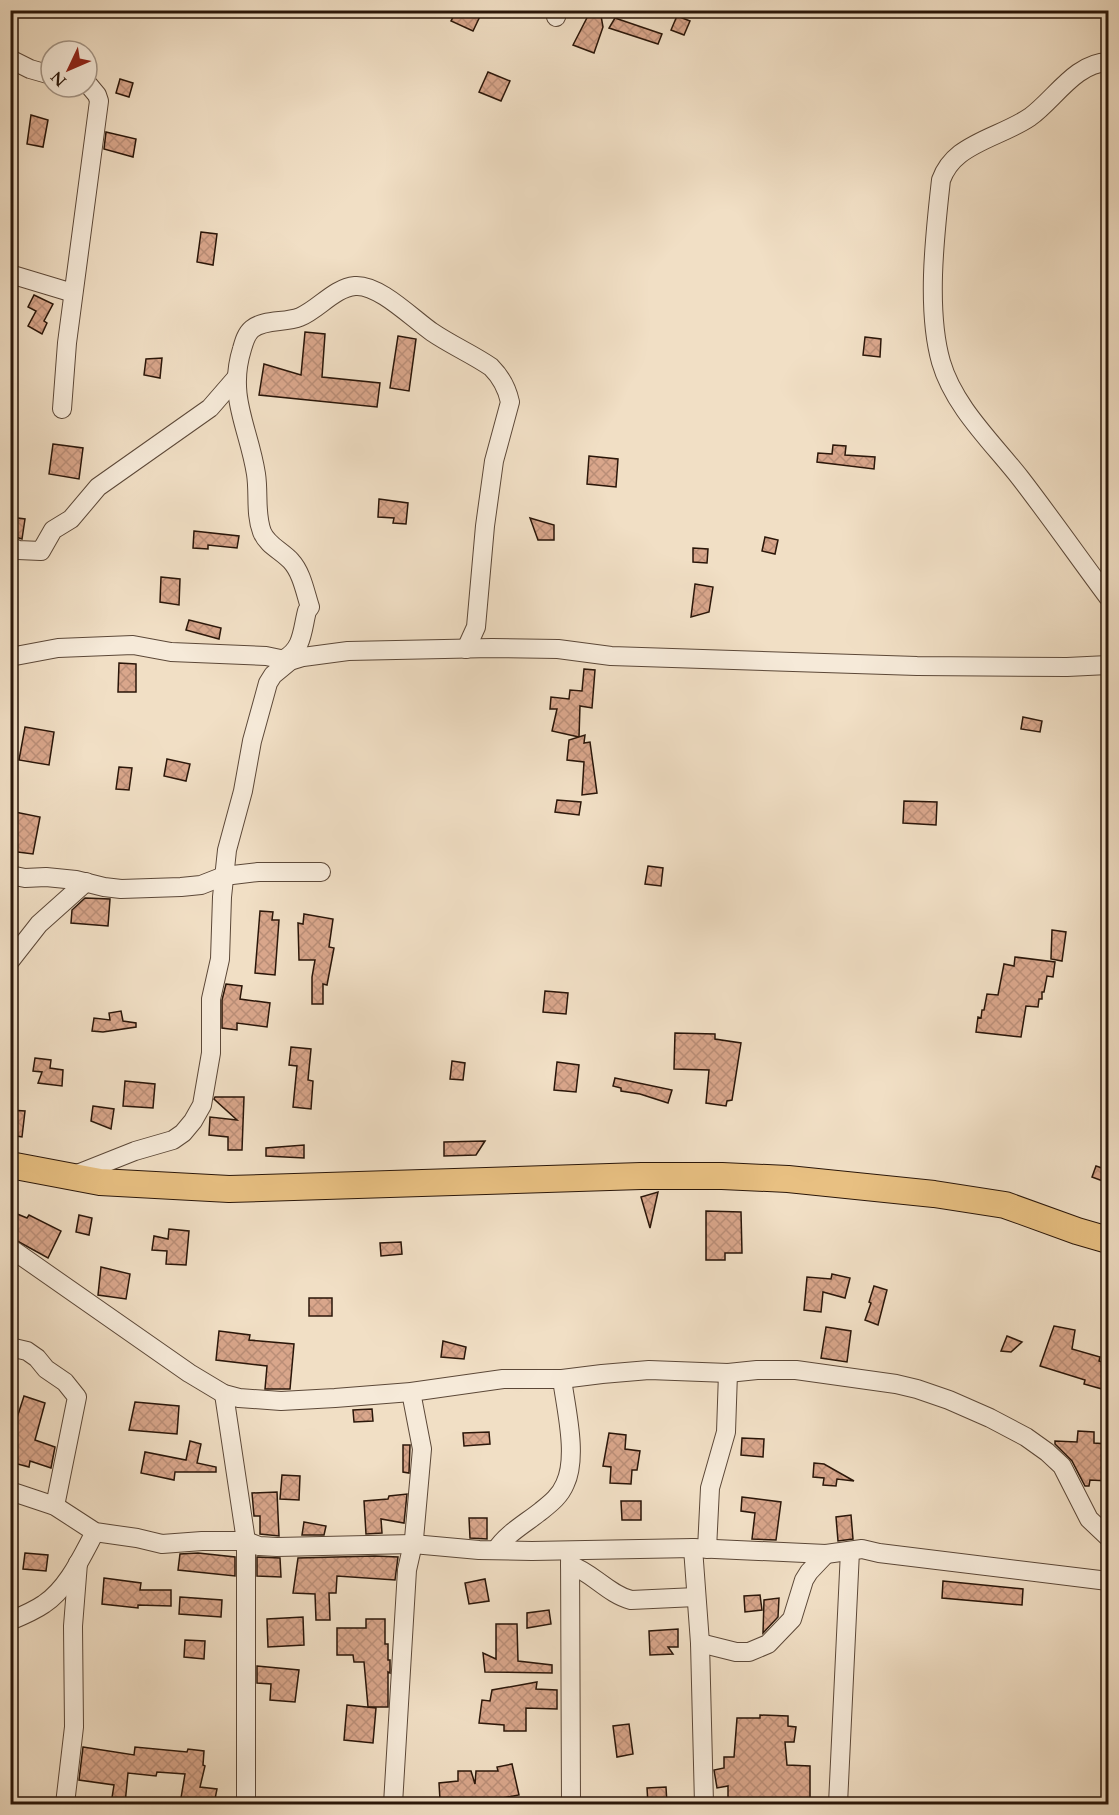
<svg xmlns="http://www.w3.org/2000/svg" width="1119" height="1815" font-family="Cardo,serif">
<defs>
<pattern id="building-cross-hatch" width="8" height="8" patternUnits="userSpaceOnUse" patternTransform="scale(1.5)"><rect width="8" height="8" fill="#d9a68b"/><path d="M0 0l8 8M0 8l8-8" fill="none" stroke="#ba8e77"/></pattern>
</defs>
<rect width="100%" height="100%" fill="#f1dfc5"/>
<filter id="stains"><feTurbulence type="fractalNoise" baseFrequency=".00333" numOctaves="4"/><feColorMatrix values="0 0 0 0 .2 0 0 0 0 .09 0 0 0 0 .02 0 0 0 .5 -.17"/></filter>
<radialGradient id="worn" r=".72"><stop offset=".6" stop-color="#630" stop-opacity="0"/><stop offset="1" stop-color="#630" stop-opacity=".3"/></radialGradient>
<g fill="url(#building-cross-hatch)" stroke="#2a1609" stroke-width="1.5">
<path d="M457 10H483L473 31 451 21Z"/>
<path d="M591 10H600L603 27 594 53 573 45Z"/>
<path d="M677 16 690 21 684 35 671 30Z"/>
<path d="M615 18 662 34 658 44 609 28Z"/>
<path d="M488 72 510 81 501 101 479 92Z"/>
<path d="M120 79 133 83 129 97 116 93Z"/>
<path d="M31 115 48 120 43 147 27 144Z"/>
<path d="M106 132 136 139 133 157 104 149Z"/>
<path d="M201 232 217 234 213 265 197 262Z"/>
<path d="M34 295 53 304 44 321 47 323 42 334 28 326 36 311 28 307Z"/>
<path d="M305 332 325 334 322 377 380 383 377 407 259 395 264 364 301 375Z"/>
<path d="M398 336 416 339 409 391 390 388Z"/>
<path d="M865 337 881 339 880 357 863 355Z"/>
<path d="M162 358 160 378 144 375 146 359Z"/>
<path d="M53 444 83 448 79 479 49 474Z"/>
<path d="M833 445 846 446 845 455 875 457 874 469 817 462 818 453 832 454Z"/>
<path d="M589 456 618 459 616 487 587 484Z"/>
<path d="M379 499 408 503 406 524 393 523 394 518 378 517Z"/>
<path d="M10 517 25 519 22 539 10 535Z"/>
<path d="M530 518 554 525V540H538Z"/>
<path d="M194 531 239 536 237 548 208 545V549L193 548Z"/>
<path d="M765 537 778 540 775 554 762 551Z"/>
<path d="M693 548 708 549 707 563 693 562Z"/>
<path d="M161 577 180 579 179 605 160 602Z"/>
<path d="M695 584 713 587 709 612 691 617Z"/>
<path d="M189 620 221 628 219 639 186 630Z"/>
<path d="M119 663 136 664V692H118Z"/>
<path d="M584 669 595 670 592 708 580 706 579 737 552 731 557 709H550L551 697 569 699 570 690 582 691Z"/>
<path d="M1023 717 1042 721 1040 732 1021 729Z"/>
<path d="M25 727 54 732 49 765 19 760Z"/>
<path d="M585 735 584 743 590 742 597 793 582 795 584 762 567 760 569 740Z"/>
<path d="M167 759 190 764 186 781 164 776Z"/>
<path d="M119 767 132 768 129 790 116 789Z"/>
<path d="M557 800 581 802 579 815 555 812Z"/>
<path d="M904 801 937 802 936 825 903 823Z"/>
<path d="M10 811 40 817 33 854 10 851Z"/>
<path d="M648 866 663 868 661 886 645 884Z"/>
<path d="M85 898 110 899 108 926 71 923 72 910Z"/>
<path d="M260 911 273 912 272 920H279L275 975 255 973Z"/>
<path d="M304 914 333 919 329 947 334 948 327 985 323 984V1004H312V977L315 960H299L298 923 303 924Z"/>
<path d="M1052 930 1066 932 1062 961 1051 959Z"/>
<path d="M1015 957 1055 962 1053 977 1047 976 1044 992H1042V999H1039L1038 1007 1026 1006 1021 1037 976 1032 978 1017 981 1018 982 1010H984L987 994 998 995 1004 964 1014 966Z"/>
<path d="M226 984 242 986 240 999 270 1003 267 1027 237 1023V1030L222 1028V1000Z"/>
<path d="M545 991 568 993 566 1014 543 1012Z"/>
<path d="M121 1011 123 1021 136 1023V1027L103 1032 92 1031 94 1018 110 1020 109 1013Z"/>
<path d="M675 1033 715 1034V1039L741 1043 732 1100 727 1101 726 1106 706 1103 709 1070 674 1069Z"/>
<path d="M291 1047 311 1049 308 1080 313 1081 311 1109 293 1107 297 1066 289 1065Z"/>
<path d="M35 1058 51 1060 50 1068 63 1070 62 1086 38 1083 42 1072 33 1071Z"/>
<path d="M452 1061 465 1063 463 1080 450 1079Z"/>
<path d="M557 1062 579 1065 576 1092 554 1090Z"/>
<path d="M615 1078 672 1090 668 1103 640 1094 621 1091V1088L613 1086Z"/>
<path d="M125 1081 155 1084 153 1108 123 1106Z"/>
<path d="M215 1097H244L242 1150H228V1137L209 1135 210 1117 237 1120 214 1099Z"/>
<path d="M93 1106 114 1109 111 1129 91 1121Z"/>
<path d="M10 1110 25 1111 22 1137 10 1135Z"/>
<path d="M485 1141 476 1155 444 1156V1142Z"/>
<path d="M304 1145V1158L266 1156V1148Z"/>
<path d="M1096 1166 1108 1170V1183L1092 1177Z"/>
<path d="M658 1192 650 1228 641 1197Z"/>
<path d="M10 1211 27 1218 29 1215 61 1231 48 1258 10 1237Z"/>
<path d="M706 1211 741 1212 742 1253H725V1260H706Z"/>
<path d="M79 1215 92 1218 89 1235 76 1232Z"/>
<path d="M169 1229 189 1231 186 1265 166 1264 167 1251 152 1250 154 1236 168 1239Z"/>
<path d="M401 1242 402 1254 381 1256 380 1243Z"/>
<path d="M101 1267 130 1274 126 1299 98 1295Z"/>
<path d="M832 1274 850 1278 845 1298 823 1292 821 1312 804 1310 807 1277 831 1279Z"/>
<path d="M874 1286 887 1290 878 1325 865 1320 871 1303 869 1302Z"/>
<rect x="309" y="1298" width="23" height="18"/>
<path d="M1054 1326 1075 1330 1072 1349 1100 1357 1099 1361 1108 1364V1384L1104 1383 1102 1389 1084 1384 1085 1380 1040 1366Z"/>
<path d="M826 1327 851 1331 847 1362 821 1358Z"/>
<path d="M219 1331 250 1335 249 1340 294 1344 290 1389H265L267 1366 216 1360Z"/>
<path d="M1007 1336 1022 1342 1011 1352 1001 1351Z"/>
<path d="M443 1341 466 1347 464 1359 441 1357Z"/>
<path d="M24 1396 45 1403 35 1440 55 1447 51 1468 30 1461 29 1467 10 1462V1423L15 1424Z"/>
<path d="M135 1402 179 1406 177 1434 129 1430Z"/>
<path d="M372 1409 373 1421 354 1422 353 1410Z"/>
<path d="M1078 1431 1094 1432V1443L1108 1444V1481L1090 1480 1089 1486H1085L1072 1461 1055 1444V1441L1077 1442Z"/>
<path d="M489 1432 490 1444 464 1446 463 1433Z"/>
<path d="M609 1433 626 1435 625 1449 640 1451 637 1470H632L631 1484 610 1483 611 1467 603 1466Z"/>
<path d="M742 1438 764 1439 763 1457 741 1455Z"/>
<path d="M190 1441 201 1444 197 1463 216 1467V1472H175L174 1480 141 1473 145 1452 186 1460Z"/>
<path d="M403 1445H410L409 1473 403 1472Z"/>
<path d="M814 1463 824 1464 854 1481 837 1479 836 1486 823 1485 824 1478 813 1477Z"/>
<path d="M282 1475 300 1476 299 1500 280 1499Z"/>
<path d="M277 1492 279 1536 260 1534V1516H254L252 1493Z"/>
<path d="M407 1494 404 1523 381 1519 382 1533 366 1534 364 1501 388 1499 389 1496Z"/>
<path d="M742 1497 781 1502 776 1540 752 1539 755 1513 741 1511Z"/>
<path d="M621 1501H641V1520H622Z"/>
<path d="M851 1515 853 1539 838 1541 836 1517Z"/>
<path d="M469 1518H487V1539L470 1538Z"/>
<path d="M304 1522 326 1526 324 1535H302Z"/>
<path d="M25 1553 48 1555 46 1571 23 1569Z"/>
<path d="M198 1553 235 1557V1576L178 1570 180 1554Z"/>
<path d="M375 1556 398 1557 395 1580 337 1576 336 1593H329L330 1620H316L315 1594 293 1593 298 1558Z"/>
<path d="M257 1557 280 1558 281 1577 257 1576Z"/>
<path d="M104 1578 141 1583 140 1590H171V1606L138 1605V1608L102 1604Z"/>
<path d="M485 1579 489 1601 469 1604 465 1583Z"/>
<path d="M943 1581 1023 1589 1022 1605 942 1598Z"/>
<path d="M760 1595 762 1610 745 1612 744 1596Z"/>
<path d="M180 1597 222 1600 221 1617 179 1614Z"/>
<path d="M779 1598 778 1617 763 1633 764 1600Z"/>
<path d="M549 1610 551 1624 527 1628V1613Z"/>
<path d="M303 1617 304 1645 268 1647 267 1619Z"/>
<path d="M366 1619H385V1644H388V1660H390V1673L388 1672V1707H368L364 1662H354L353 1655H337V1628H366Z"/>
<path d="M496 1624H517L518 1661 552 1665V1673L485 1672 483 1653 496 1659Z"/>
<path d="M678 1629V1647H668L673 1654 650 1655 649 1631Z"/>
<path d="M185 1640 205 1641 204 1659 184 1657Z"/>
<path d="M257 1666 299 1670 295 1702 270 1700 271 1684 257 1683Z"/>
<path d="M537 1682 536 1689 557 1690V1709L526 1708V1731H504V1725L479 1723 482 1700 490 1701 492 1690Z"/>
<path d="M347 1705 376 1708 373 1743 344 1740Z"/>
<path d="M760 1715 788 1716V1726L796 1727 794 1742H785L787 1765 810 1766V1804H728V1786L717 1788 714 1770 724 1768V1757H734L737 1718H760Z"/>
<path d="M629 1724 633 1754 617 1757 613 1726Z"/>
<path d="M83 1747 134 1755 135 1747 187 1752 188 1749 204 1751 203 1765 205 1766 200 1787 217 1789 214 1804H180L185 1774 157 1772 156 1776 128 1773 125 1804H111L114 1785 79 1780Z"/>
<path d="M512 1764 519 1795 486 1801V1804H462V1801H457V1799L440 1800 439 1783 458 1781V1771H471L475 1784 476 1771H498L497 1767Z"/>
<path d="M666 1787 667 1804H648L647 1788Z"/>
</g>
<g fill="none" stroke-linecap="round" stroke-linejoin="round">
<defs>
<g id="minor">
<path d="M556 17 558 10"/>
<path d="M10 59 30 69 51 75"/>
<path d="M1108 62C1075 63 1055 99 1030 117 1008 132 981 138 960 154 951 161 945 169 941 180 935 234 926 309 941 362 954 407 993 443 1021 479 1051 518 1079 558 1108 597"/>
<path d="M10 274 73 293"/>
<path d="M62 409 67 343 99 101 97 95 87 83"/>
<path d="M10 546 18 550 41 551 53 530 71 519 98 487 210 408 236 378"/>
<path d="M10 657 58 648 133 645 171 652 266 656 290 661"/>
<path d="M284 659C303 649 302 630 307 611L310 607C305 592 302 573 291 561 282 551 267 545 262 532 255 514 259 493 256 474 249 428 227 397 242 349 244 342 246 334 252 329 264 319 285 323 300 317 319 309 334 288 355 286 379 284 413 319 432 332 451 345 472 354 491 367 501 377 507 388 510 402L494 461 485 526 476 627 466 649"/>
<path d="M10 875 25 878 46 877 76 880 104 887 121 889 181 887 201 885 224 876 258 872H321"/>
<path d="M10 961 39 924 86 882"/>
<path d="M72 1176 135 1151 173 1140 183 1133 193 1121 202 1105 211 1053V999L220 959 222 897 227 850 243 791 252 741 268 683 273 675 290 661 303 657 348 651 492 648 558 649 611 656 917 666 1067 667 1108 665"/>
<path d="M10 1248 189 1373 224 1394 239 1398 281 1401 335 1398 411 1392 503 1379H562L602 1374 649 1370 728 1373 757 1370H796L896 1384 917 1389 949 1400 990 1418 1026 1437 1047 1452 1062 1466 1089 1519 1108 1537"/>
<path d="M10 1347 27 1351 37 1358 46 1369 65 1382 77 1397 55 1506"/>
<path d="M224 1394 246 1541V1804"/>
<path d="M10 1491 55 1506 95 1532 137 1538 162 1544 202 1541H246L259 1546 277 1547 413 1544 479 1550 532 1551 693 1548 826 1554 862 1549 879 1553 1108 1581"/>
<path d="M693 1548 700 1643 704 1804"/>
<path d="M707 1549 710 1488 726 1432 728 1373"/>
<path d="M496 1550C506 1534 526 1523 541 1511 551 1503 560 1496 565 1484 578 1457 566 1409 562 1379"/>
<path d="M570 1551 571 1804"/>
<path d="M570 1565C592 1572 608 1594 631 1600L696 1597"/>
<path d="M10 1621C22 1616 34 1611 44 1604 68 1588 82 1556 95 1532"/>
<path d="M700 1643 736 1652H749L768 1644 792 1619 804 1580 809 1572 826 1554"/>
<path d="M65 1804 74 1727 73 1626 78 1563"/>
<path d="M393 1804 407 1570 414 1539 422 1449 411 1392"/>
<path d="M838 1804 850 1551"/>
</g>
<path id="highway" d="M10 1165 100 1182 229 1189 641 1176H722L788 1179 934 1194 1005 1205 1077 1231 1108 1240"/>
</defs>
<use href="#minor" stroke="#5c4838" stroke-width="20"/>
<use href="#highway" stroke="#2a1609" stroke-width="28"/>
<use href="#minor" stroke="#f6ead9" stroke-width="18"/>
<use href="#highway" stroke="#e8c082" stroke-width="26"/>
</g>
<rect width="1119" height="1815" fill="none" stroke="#f1dfc5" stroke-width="36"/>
<rect x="12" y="12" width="1095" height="1791" fill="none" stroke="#2a1609" stroke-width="3"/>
<rect x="18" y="18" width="1083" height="1779" fill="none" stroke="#2a1609" stroke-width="1.5"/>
<g transform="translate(69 69) rotate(226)"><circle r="28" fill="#f6ead9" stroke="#a49586" stroke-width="1.5"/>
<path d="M0-4.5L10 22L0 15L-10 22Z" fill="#8f2418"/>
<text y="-9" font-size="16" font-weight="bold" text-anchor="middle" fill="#2a1609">N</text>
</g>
<rect width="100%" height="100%" filter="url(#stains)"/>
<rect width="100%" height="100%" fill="url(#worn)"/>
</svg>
